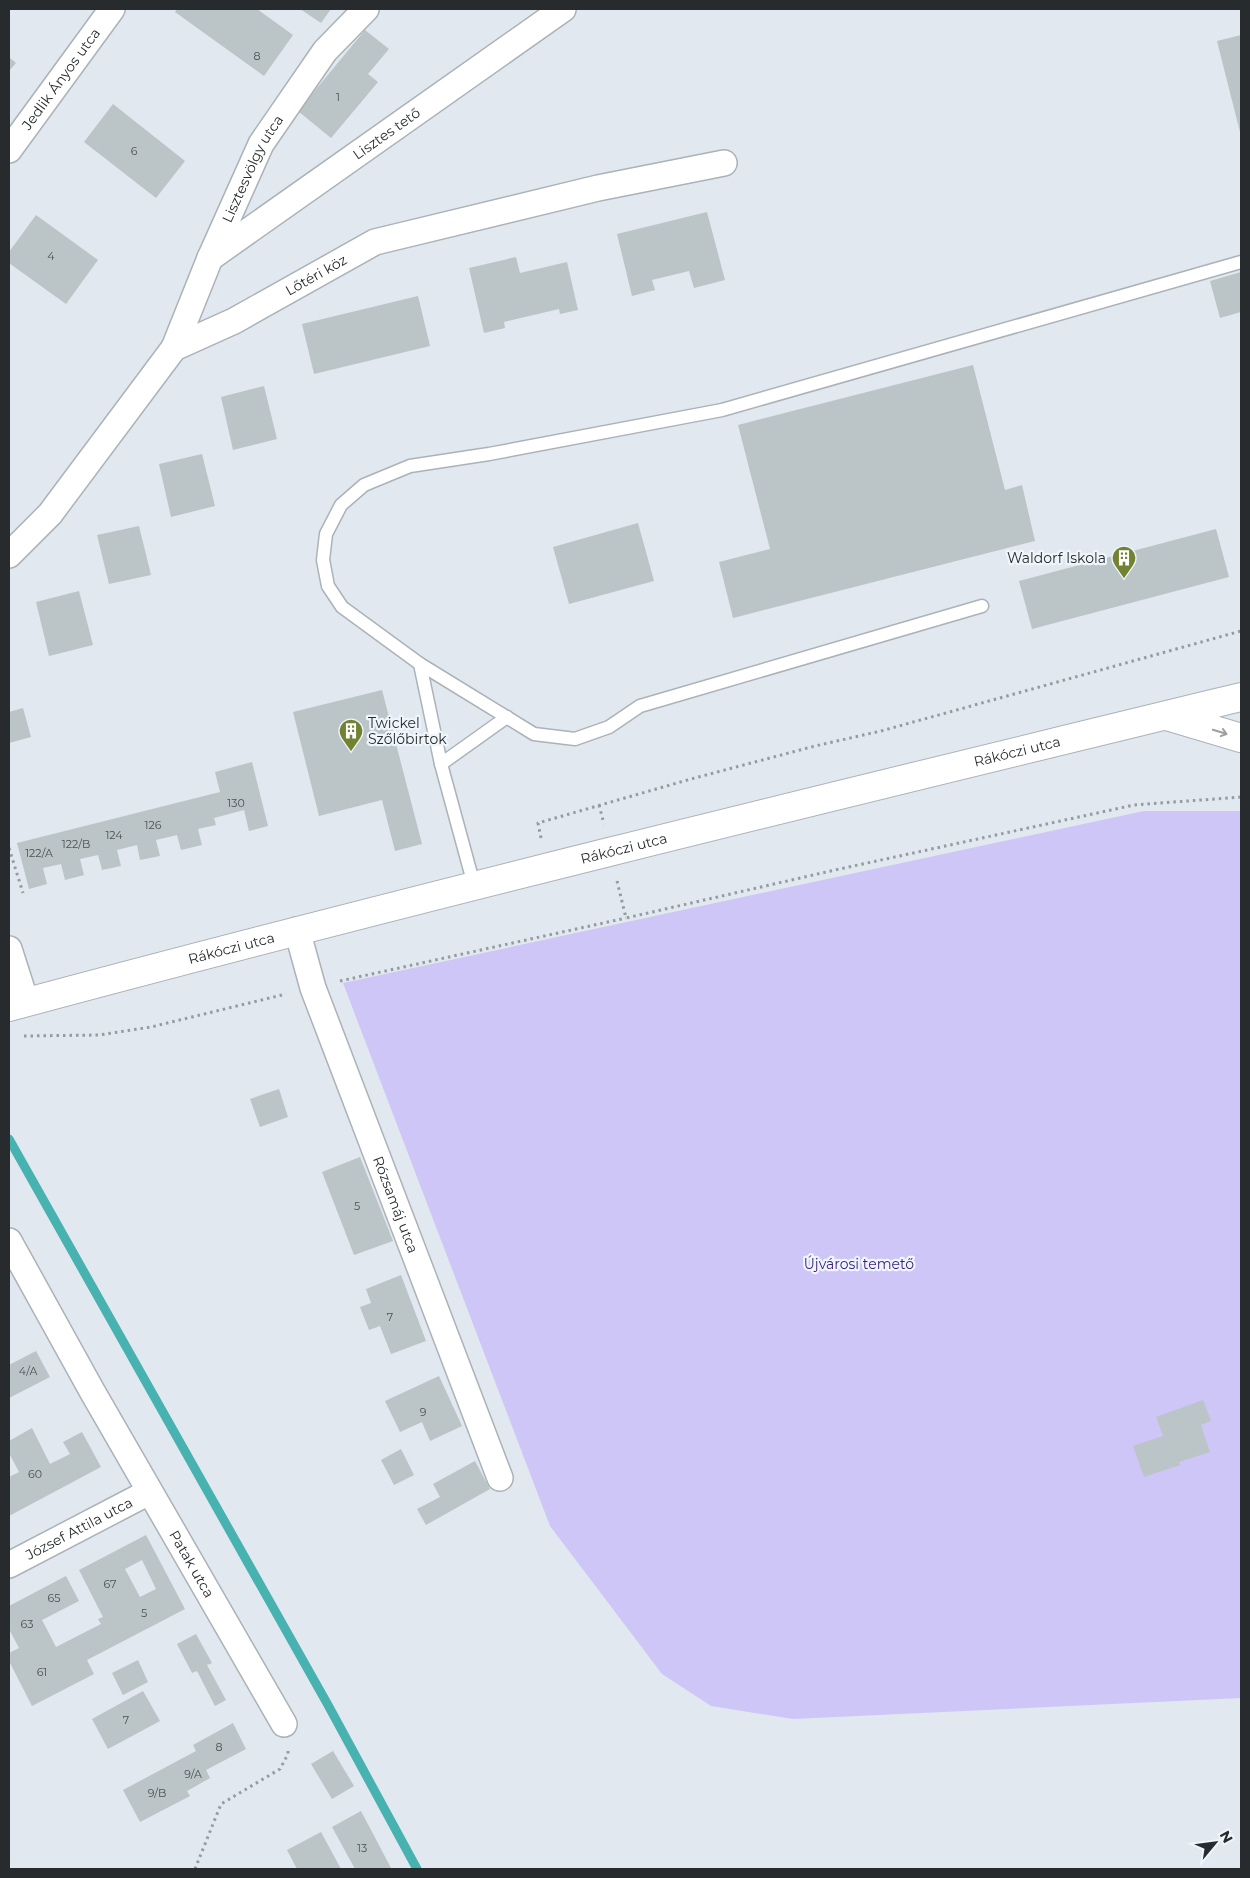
<svg xmlns="http://www.w3.org/2000/svg" width="1250" height="1878" font-family="Montserrat,sans-serif">
<rect width="100%" height="100%" fill="#e1e8ef"/>
<path fill="#cec6f7" d="M1144 811H1241V1698L793 1719 711 1706 662 1674 550 1526 343 983Z"/>
<g fill="none" stroke-linecap="round" stroke-linejoin="round">
<path stroke="#48b2b0" stroke-width="9" d="M9 1139 328 1705 417 1869"/>
</g>
<g fill="#bbc4c7" fill-rule="evenodd">
<path d="M177 9H257L293 35 264 76 175 12Z"/>
<path d="M300 9H331L321 23Z"/>
<path d="M365 30 389 49 368 74 378 82 331 138 298 111Z"/>
<path d="M1241 35V136L1217 41Z"/>
<path d="M9 57 16 63 9 71Z"/>
<path d="M113 104 185 161 156 198 84 142Z"/>
<path d="M707 212 725 280 694 288 689 271 652 280 655 290 632 296 617 234Z"/>
<path d="M36 215 98 260 66 304 9 263V252Z"/>
<path d="M516 257 520 273 567 262 578 310 560 314 559 309 504 322 505 328 484 333 469 268Z"/>
<path d="M1241 272V312L1220 318 1210 281Z"/>
<path d="M418 296 430 346 314 374 302 324Z"/>
<path d="M973 365 1005 490 1022 485 1035 541 733 618 719 562 770 549 738 425Z"/>
<path d="M264 386 277 439 233 450 221 397Z"/>
<path d="M202 454 215 506 171 517 159 464Z"/>
<path d="M638 523 654 581 569 604 553 547Z"/>
<path d="M139 526 151 575 109 584 97 535Z"/>
<path d="M1216 529 1229 577 1032 629 1019 581Z"/>
<path d="M79 591 93 645 49 656 36 602Z"/>
<path d="M382 690 422 844 395 851 382 800 319 816 293 712Z"/>
<path d="M23 708 31 737 9 743V712Z"/>
<path d="M252 762 268 826 249 831 244 810 214 818 216 825 198 829 202 845 181 850 177 835 156 840 160 856 140 860 137 845 117 850 121 866 102 870 98 855 80 859 84 875 65 880 61 864 43 868 47 884 29 889 17 843 220 792 215 772Z"/>
<path d="M279 1089 288 1117 260 1127 250 1099Z"/>
<path d="M360 1157 393 1241 354 1255 322 1172Z"/>
<path d="M401 1275 426 1341 391 1354 380 1326 369 1330 360 1307 371 1303 366 1289Z"/>
<path d="M36 1351 50 1377 9 1398V1365Z"/>
<path d="M439 1376 462 1426 430 1441 422 1422 400 1432 385 1401Z"/>
<path d="M1203 1400 1211 1421 1201 1425 1210 1452 1179 1462 1180 1465 1144 1477 1133 1446 1163 1436 1156 1417Z"/>
<path d="M32 1428 50 1464 70 1454 63 1442 82 1432 101 1467 9 1516V1477L19 1472 9 1453V1441Z"/>
<path d="M401 1449 414 1475 394 1485 381 1460Z"/>
<path d="M475 1461 490 1489 426 1525 417 1509 440 1497 433 1484Z"/>
<path d="M146 1535 185 1609 87 1660 94 1674 32 1706 9 1661V1653L19 1648 9 1629V1606L66 1576 79 1601 42 1620 56 1647 101 1624 98 1619 103 1617 79 1570ZM142 1560 156 1589 140 1597 125 1569Z"/>
<path d="M196 1634 212 1663 207 1665 226 1700 215 1706 197 1671 192 1673 177 1644Z"/>
<path d="M138 1660 148 1682 123 1695 112 1673Z"/>
<path d="M143 1691 160 1721 108 1749 92 1719Z"/>
<path d="M233 1723 246 1749 206 1770 210 1778 187 1791 190 1796 140 1822 123 1790 196 1751 193 1745Z"/>
<path d="M333 1751 354 1786 332 1799 311 1764Z"/>
<path d="M361 1811 391 1868 390 1869H355L332 1827Z"/>
<path d="M321 1832 341 1869H297L287 1850Z"/>
</g>
<g fill="none" stroke-linecap="round" stroke-linejoin="round">
<defs>
<g id="service">
<path d="M420 664 534 734 575 739 609 727 640 706 982 606"/>
<path d="M441 764 507 717"/>
<path d="M474 885 441 764 420 664 342 607 328 586 323 560 326 534 341 505 364 485 410 466 489 454 722 410 1241 262"/>
</g>
<g id="minor">
<path id="s1" d="M9 150 112 9"/>
<path id="s2" d="M210 258 563 9"/>
<path id="s3" d="M174 348 210 258 261 144 325 51 366 9"/>
<path id="s4" d="M9 555 50 514 174 348 234 321 375 242 598 188 724 163"/>
<path id="s5" d="M297 930 313 988 500 1478"/>
<path d="M9 949 26 1002"/>
<path id="s6" d="M9 1241 92 1391 284 1724"/>
<path id="s7" d="M9 1565 149 1492"/>
</g>
<g id="tertiary">
<path d="M1167 716 1241 738"/>
<path id="s8" d="M9 1007C418 897 830 797 1241 697"/>
</g>
</defs>
<use href="#service" stroke="#abb2b8" stroke-width="15"/>
<use href="#minor" stroke="#abb2b8" stroke-width="28"/>
<use href="#tertiary" stroke="#abb2b8" stroke-width="30"/>
<g stroke="#959b9f" stroke-width="3" stroke-dasharray="2.5 4" stroke-linecap="butt">
<path d="M599 805 604 824"/>
<path d="M541 838 538 823 691 779 815 746 881 731 1241 631"/>
<path d="M9 848 23 893"/>
<path d="M617 881 626 918 835 870 1134 805 1241 797"/>
<path d="M340 981 626 918"/>
<path d="M24 1036 99 1035 151 1027 286 994"/>
<path d="M195 1869 221 1804 280 1769 288 1754V1750"/>
</g>
<use href="#service" stroke="#fff" stroke-width="12"/>
<use href="#minor" stroke="#fff" stroke-width="25"/>
<use href="#tertiary" stroke="#fff" stroke-width="28"/>
</g>
<defs><path id="oneway-shaft" d="M-6 0H5M1.5-3L5.5 0L1.5 3" fill="none" stroke-width="1.6" stroke-linecap="round" stroke-linejoin="round" transform="scale(1.25)"/></defs>
<use stroke="#9ea0a0" href="#oneway-shaft" transform="translate(1220 732) rotate(17)"/>
<defs>
<symbol id="building-pin" viewBox="-11 -11 22 30"><path d="M0 17L-7.5 6A9.5 9.5 0 1 1 7.5 6Z" fill="#728231" stroke="#eef6fc"/><path d="M-4-6H4V6H1V3H-1V6H-4ZM-2.5-4.3h1.7v1.8h-1.7ZM.8-4.3h1.7v1.8H.8ZM-2.5-1h1.7V.8h-1.7ZM.8-1h1.7V.8H.8Z" fill="#fff"/></symbol>
</defs>
<g fill-rule="evenodd">
<use href="#building-pin" x="1110" y="544" width="28" height="38"/>
<use href="#building-pin" x="337" y="717" width="28" height="38"/>
</g>
<g text-anchor="middle" dominant-baseline="central" stroke-width="4.5" stroke-linejoin="round" paint-order="stroke">
<g font-size="11" fill="#4d5154">
<text x="257" y="56">8</text>
<text x="338" y="97">1</text>
<text x="134" y="151">6</text>
<text x="51" y="256">4</text>
<text x="236" y="803">130</text>
<text x="153" y="825">126</text>
<text x="114" y="835">124</text>
<text x="76" y="844">122/B</text>
<text x="39" y="853">122/A</text>
<text x="357" y="1206">5</text>
<text x="390" y="1317">7</text>
<text x="28" y="1371">4/A</text>
<text x="423" y="1412">9</text>
<text x="35" y="1474">60</text>
<text x="110" y="1584">67</text>
<text x="54" y="1598">65</text>
<text x="144" y="1613">5</text>
<text x="27" y="1624">63</text>
<text x="42" y="1672">61</text>
<text x="126" y="1720">7</text>
<text x="219" y="1747">8</text>
<text x="193" y="1774">9/A</text>
<text x="157" y="1793">9/B</text>
<text x="362" y="1848">13</text>
</g>
<g font-size="14" fill="#282b2d" stroke="#eef6fc">
<text stroke="none"><textPath href="#s1" startOffset="88">Jedlik Ányos utca</textPath></text>
<text stroke="none"><textPath href="#s2" startOffset="216">Lisztes tető</textPath></text>
<text stroke="none"><textPath href="#s3" startOffset="196">Lisztesvölgy utca</textPath></text>
<text stroke="none"><textPath href="#s4" startOffset="425">Lőtéri köz</textPath></text>
<text stroke="none"><textPath href="#s8" startOffset="1040">Rákóczi utca</textPath></text>
<text stroke="none"><textPath href="#s8" startOffset="635">Rákóczi utca</textPath></text>
<text stroke="none"><textPath href="#s8" startOffset="230">Rákóczi utca</textPath></text>
<text stroke="none"><textPath href="#s5" startOffset="292">Rózsamáj utca</textPath></text>
<text stroke="none"><textPath href="#s7" startOffset="79">József Attila utca</textPath></text>
<text stroke="none"><textPath href="#s6" startOffset="371">Patak utca</textPath></text>
</g>
<g font-size="14" fill="#282b2d" stroke="#eef6fc" text-anchor="end">
<text x="1106" y="558">Waldorf Iskola</text>
<text x="368" y="723" text-anchor="start">Twickel<tspan x="368" dy="16">Szőlőbirtok</tspan></text>
</g>
<g font-size="14" fill="#3d1c7c" stroke="#eef6fc">
<text x="859" y="1264">Újvárosi temető</text>
</g>
</g>
<rect width="1250" height="1878" fill="none" stroke="#282b2d" stroke-width="20"/>
<g transform="translate(1215 1843) rotate(61)" stroke="#eef6fc" stroke-width="4" paint-order="stroke">
<path d="M0-4L9 19L0 12L-9 19Z" fill="#282b2d"/>
<text y="-8" font-size="14" font-weight="bold" text-anchor="middle" fill="#282b2d">N</text>
</g>
</svg>
